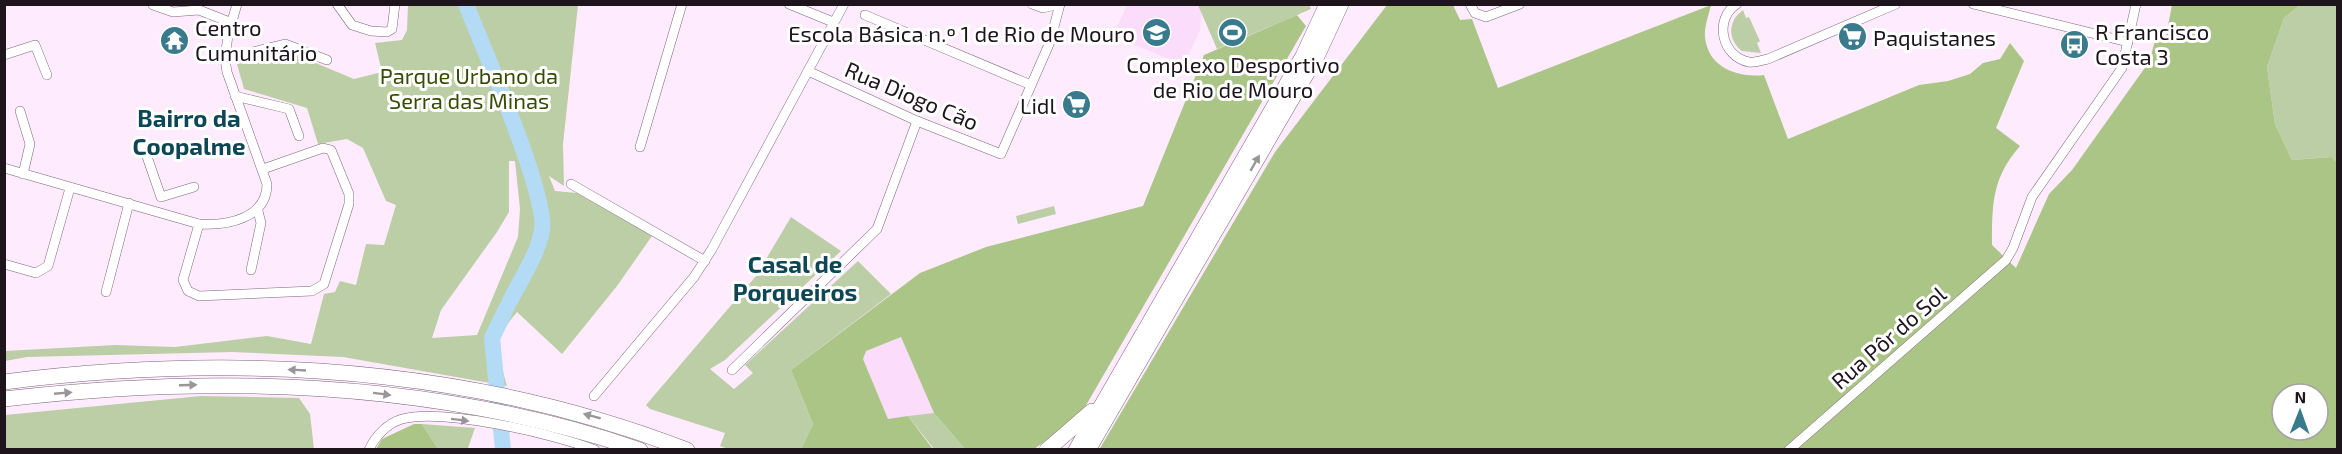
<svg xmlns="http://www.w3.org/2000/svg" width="2342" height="454" font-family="'Exo 2',sans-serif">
<rect width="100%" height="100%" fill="#ffebfe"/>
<g fill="#fbdcfa">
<path d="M1127 5H1202L1200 30 1184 65 1113 36Z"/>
<path d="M901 337 934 413 888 419 863 359 866 351Z"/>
</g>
<g fill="#bccea5" fill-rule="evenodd">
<path d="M1309 4 1311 9 1217 49 1198 5Z"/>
<path d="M408 5H578L563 144 564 186 549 176 555 191 577 193 652 236 617 286 562 354 517 312C489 346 497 347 507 386L343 357 232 352 27 357 5 361V351L115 345 175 347 267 336 311 344 324 294 335 292 340 281 356 285 366 244 384 245 396 205 386 201 363 148 347 139 318 144 307 108 244 89 237 64 287 51 354 79 382 72 375 43 402 40 407 30ZM509 161H515L520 209 518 237 477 335 432 338 441 310 497 232 509 212Z"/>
<path d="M2300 5H2337V162L2331 157 2292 160 2275 124 2267 67 2284 18Z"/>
<path d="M1743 10 1746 18 1749 17 1760 41 1757 43 1761 53 1742 51C1727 39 1728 21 1743 10Z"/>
<path d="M1054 206 1056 214 1018 224 1016 216Z"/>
<path d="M791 217 841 251 725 360 710 369 734 389 753 373 745 365 858 261 891 294 791 370 813 424 801 449H728L720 446 725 433 650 409 646 405 756 276Z"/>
<path d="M201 396 299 398 310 414 314 449H5V415Z"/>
<path d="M934 413 965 449H934L908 416Z"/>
<path d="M422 424 475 428 468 448 438 449Z"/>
</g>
<g fill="#aac585" fill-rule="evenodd">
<path d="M1387 5H1453L1460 20 1472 19 1498 88 1711 5C1709 14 1704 27 1705 37 1708 68 1738 78 1764 75L1788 139 1919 85 1948 81 1970 74 1983 63 2000 59 2010 43 2024 61 1996 128 2020 146C1992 178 1992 204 1992 245L2016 268 2049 194 2072 170 2149 62 2157 34 2166 36 2172 5H2300L2284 18 2267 67 2275 124 2292 160 2331 157 2337 162V449L1099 450 1275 152ZM2282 394H2318V430H2282Z"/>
<path d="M1297 15 1306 26 1085 407 1066 427 1034 449H965L934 413 901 337 866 351 863 359 888 419 908 416 932 448 801 449 813 424 791 370 920 273 986 247 1143 206 1204 55Z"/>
<path d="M414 424H422L438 449H376L382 439Z"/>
</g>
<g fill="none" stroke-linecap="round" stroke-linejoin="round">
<g stroke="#b4dbf6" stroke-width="16">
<path d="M466 4C482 46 548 195 542 230 538 254 521 279 510 301"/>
<path d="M503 450 492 338 507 307"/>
</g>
<defs>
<g id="minor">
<path d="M337 4 352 25 371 31 387 32 392 29 395 4"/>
<path d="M789 4 833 22"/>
<path d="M1032 4 1043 8 1060 4"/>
<path d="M1470 4 1475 13 1486 17 1520 4"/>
<path d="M1737 4C1713 19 1722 57 1749 62 1755 63 1762 60 1768 59L1896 4"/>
<path d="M1973 4 2128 42"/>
<path d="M153 5 173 12 199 10 232 23"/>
<path d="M865 15 1031 85"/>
<path d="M4 55 35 45 47 75"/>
<path d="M225 59 285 44 327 60"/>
<path d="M808 71 917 121 1001 154 1050 42 1060 4"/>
<path d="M235 96 289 109 299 136"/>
<path d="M20 111 30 144 23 174"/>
<path d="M640 147 682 4"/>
<path d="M144 148 161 197 194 187"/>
<path d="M4 168 199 224C228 226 267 218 267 184L227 72 225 59 228 35 237 4"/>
<path d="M571 184 705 261"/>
<path d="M199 224 183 280 188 291 199 296 312 291 324 284 349 204V194L331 150 323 148 263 169"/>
<path d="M4 264 36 273 48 266 70 188"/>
<path d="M251 270 261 223 258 211"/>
<path d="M106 292 129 203"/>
<path d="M732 370 877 229 917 121"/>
<path d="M594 396 694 277 712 249 844 4"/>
<path d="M369 450C375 436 388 423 402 419 442 408 555 434 595 450"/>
<path d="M1789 450 2006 260 2013 248 2032 197 2122 68 2136 4"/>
</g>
<g id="highway">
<path d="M4 382C234 353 470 366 687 450"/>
<path d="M4 399C217 374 436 380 640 450"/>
<path d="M1047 450 1092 411"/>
<path d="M1076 450 1303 56 1327 4"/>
<path d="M1088 450 1318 54 1341 4"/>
</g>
</defs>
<use href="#minor" stroke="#7c667b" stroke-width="10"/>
<use href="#highway" stroke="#7c667b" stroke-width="16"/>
<use href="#minor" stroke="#fff" stroke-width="9"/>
<use href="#highway" stroke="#fff" stroke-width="15"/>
</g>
<defs><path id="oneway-solid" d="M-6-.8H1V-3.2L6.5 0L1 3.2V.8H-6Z" transform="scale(1.5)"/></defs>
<g fill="#999599">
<use href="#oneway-solid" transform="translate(1255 163) rotate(-60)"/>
<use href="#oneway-solid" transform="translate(297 370) rotate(-177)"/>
<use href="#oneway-solid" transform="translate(188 385) rotate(-2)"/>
<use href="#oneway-solid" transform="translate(63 393) rotate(-5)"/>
<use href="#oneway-solid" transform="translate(382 394) rotate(7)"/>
<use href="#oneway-solid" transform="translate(592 416) rotate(-165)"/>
<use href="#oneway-solid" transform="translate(460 420) rotate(7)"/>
</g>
<defs>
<symbol id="stadium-disc" viewBox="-11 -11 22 22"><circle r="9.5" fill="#397a8c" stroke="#fff"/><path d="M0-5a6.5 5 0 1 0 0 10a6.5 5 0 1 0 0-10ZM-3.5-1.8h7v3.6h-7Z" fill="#fff"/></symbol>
<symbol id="school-disc" viewBox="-11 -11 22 22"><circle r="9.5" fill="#397a8c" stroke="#fff"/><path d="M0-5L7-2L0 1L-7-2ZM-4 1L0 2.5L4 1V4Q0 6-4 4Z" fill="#fff"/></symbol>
<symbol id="supermarket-disc" viewBox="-11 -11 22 22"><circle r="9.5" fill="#397a8c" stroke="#fff"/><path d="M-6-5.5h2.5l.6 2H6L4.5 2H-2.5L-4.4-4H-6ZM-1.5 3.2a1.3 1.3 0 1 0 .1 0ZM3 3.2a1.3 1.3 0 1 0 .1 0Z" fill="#fff"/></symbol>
<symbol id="temple-disc" viewBox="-11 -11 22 22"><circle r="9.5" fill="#397a8c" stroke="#fff"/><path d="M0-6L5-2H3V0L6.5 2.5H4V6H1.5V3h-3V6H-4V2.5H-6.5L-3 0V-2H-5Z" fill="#fff"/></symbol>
<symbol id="bus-disc" viewBox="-11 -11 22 22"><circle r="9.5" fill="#397a8c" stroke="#fff"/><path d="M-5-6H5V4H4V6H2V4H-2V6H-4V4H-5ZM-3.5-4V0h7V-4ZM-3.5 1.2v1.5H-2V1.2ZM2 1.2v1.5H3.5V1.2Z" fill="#fff"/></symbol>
</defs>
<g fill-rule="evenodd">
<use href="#stadium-disc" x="1216" y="16" width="33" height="33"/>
<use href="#school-disc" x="1140" y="16" width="33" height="33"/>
<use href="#supermarket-disc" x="1836" y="20" width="33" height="33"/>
<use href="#temple-disc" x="158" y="24" width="33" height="33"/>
<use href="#bus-disc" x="2058" y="28" width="33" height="33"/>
<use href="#supermarket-disc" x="1060" y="88" width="33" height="33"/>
</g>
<g text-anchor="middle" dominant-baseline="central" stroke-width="6" stroke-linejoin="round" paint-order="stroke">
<g font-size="22" fill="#1d141c" stroke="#fff" text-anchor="start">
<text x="195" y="27">Centro<tspan x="195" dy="25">Cumunitário</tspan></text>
<text x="2095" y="31">R Francisco<tspan x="2095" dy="25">Costa 3</tspan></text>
<text x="1135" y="33" text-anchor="end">Escola Básica n.º 1 de Rio de Mouro</text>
<text x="1873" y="37">Paquistanes</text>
<text x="1233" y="64" text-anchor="middle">Complexo Desportivo<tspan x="1233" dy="25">de Rio de Mouro</tspan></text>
<text x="1056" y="105" text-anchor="end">Lidl</text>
</g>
<g font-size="22" fill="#354c03" stroke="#fff">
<text x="469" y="75">Parque Urbano da<tspan x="469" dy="25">Serra das Minas</tspan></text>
</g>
<g font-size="22" fill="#1d141c" stroke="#fff">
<text transform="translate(912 95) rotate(23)">Rua Diogo Cão</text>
<text transform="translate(1888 337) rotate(-41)">Rua Pôr do Sol</text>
</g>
<g font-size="24" font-weight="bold" fill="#0d4654" stroke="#fff">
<text x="189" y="117">Bairro da<tspan x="189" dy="28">Coopalme</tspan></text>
<text x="795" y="263">Casal de<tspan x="795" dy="28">Porqueiros</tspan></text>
</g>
</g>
<rect width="2342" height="454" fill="none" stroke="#1d141c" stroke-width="12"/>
<g transform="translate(2300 412) rotate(1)"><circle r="28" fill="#ffffff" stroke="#a5a1a4" stroke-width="1.5"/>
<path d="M0-4.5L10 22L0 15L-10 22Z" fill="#397a8c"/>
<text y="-9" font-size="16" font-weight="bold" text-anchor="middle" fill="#1d141c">N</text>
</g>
</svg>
